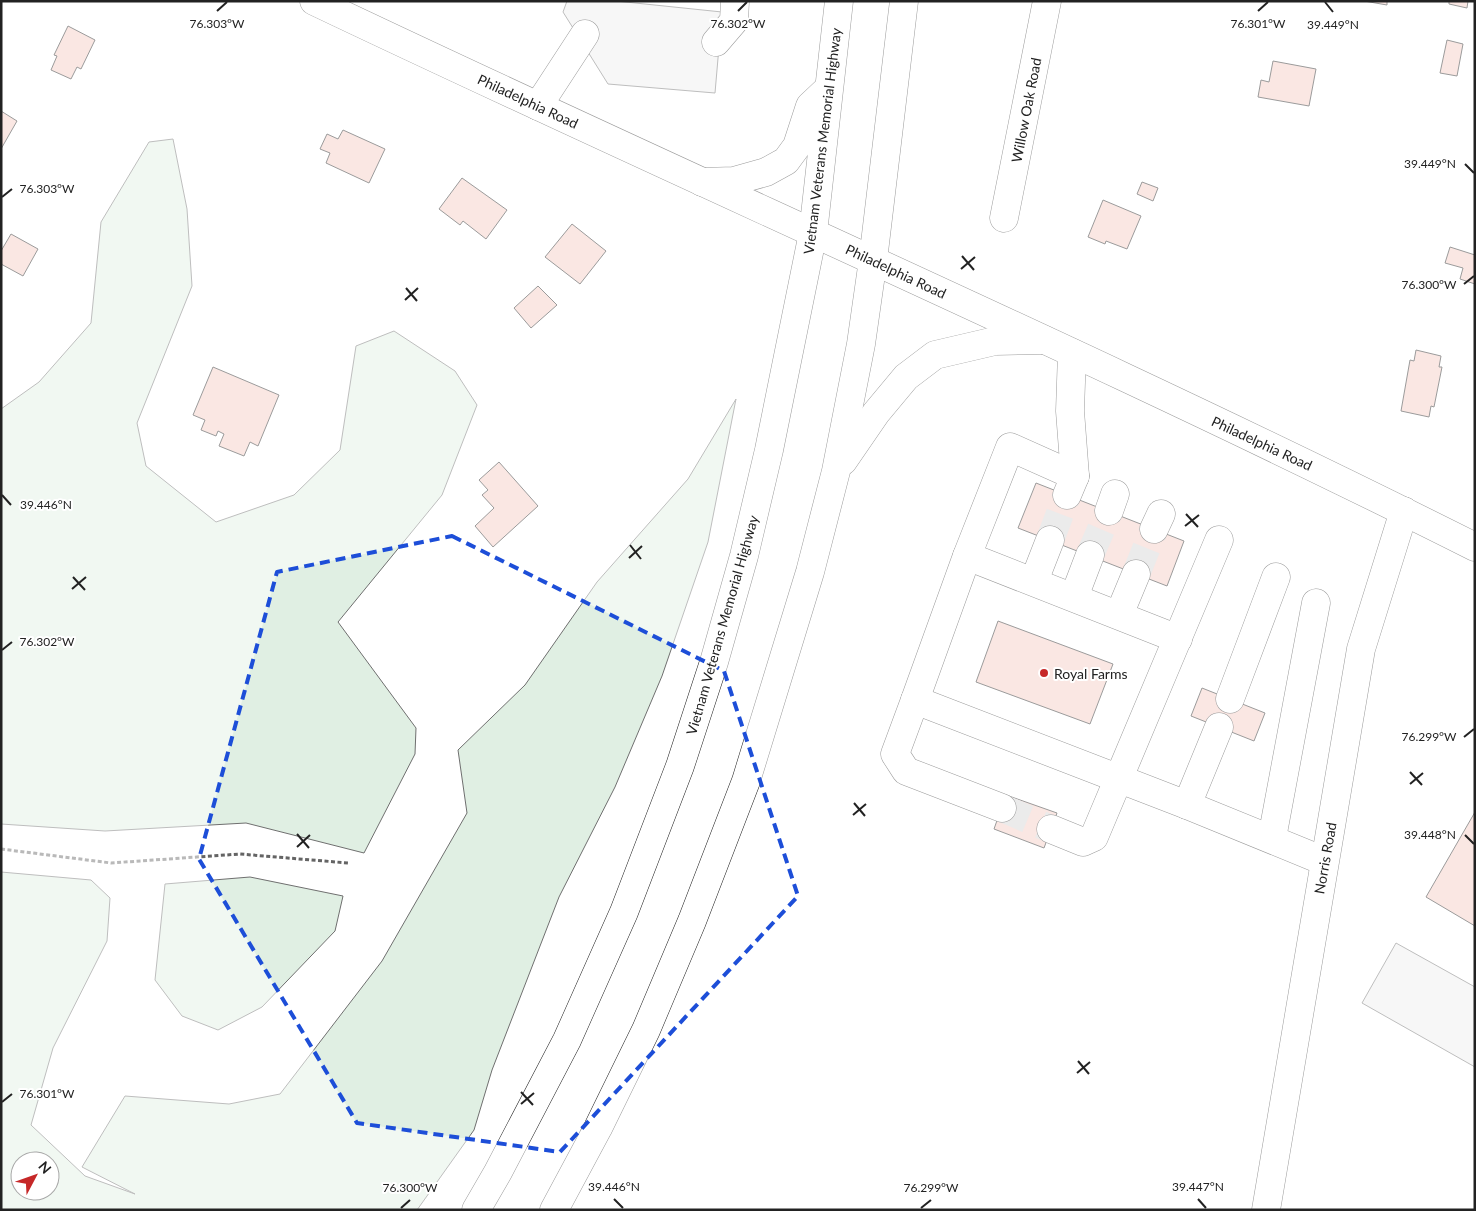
<svg xmlns="http://www.w3.org/2000/svg" width="1476" height="1211" font-family="Lato,sans-serif">
<rect width="100%" height="100%" fill="#fff"/>
<g fill="#e0efe3" stroke="#6f6f6f" fill-rule="evenodd">
<path d="M173 139 187 209 192 286 137 423 146 466 216 522 294 495 340 450 356 346 394 331 455 371 477 405 442 495 338 622 416 728 415 754 364 853 246 823 105 831 1 824V409L39 382 91 323 101 222 149 142Z"/>
<path d="M736 399 708 542 662 676 615 787 559 897 492 1070 474 1130 417 1210H1V872L91 880 110 898 107 941 53 1048 31 1125 85 1176 135 1194 82 1167 125 1096 229 1104 280 1094 382 961 467 813 458 750 525 685 597 582 688 479ZM20 1161H50V1191H20Z"/>
<path d="M250 877 343 896 335 931 262 1007 218 1030 182 1016 155 980 165 884Z"/>
</g>
<g fill="#ededed" stroke="#6f6f6f">
<path d="M567 1H616L722 12 715 93 608 84 563 12Z"/>
<path d="M1396 943 1475 987V1067L1362 1003Z"/>
</g>
<g fill="#f3c9c0" stroke="#222">
<path d="M1364 1H1387V5Z"/>
<path d="M1449 1H1468L1467 8 1449 4Z"/>
<path d="M68 26 95 40 81 69 77 67 71 79 51 70 57 56 54 55Z"/>
<path d="M1447 40 1463 44 1457 76 1440 73Z"/>
<path d="M1273 61 1316 69 1309 106 1258 97 1261 80 1269 82Z"/>
<path d="M1 111 17 121 1 149Z"/>
<path d="M343 130 385 149 369 183 326 163 330 153 320 149 327 134 338 139Z"/>
<path d="M462 178 507 210 486 239 463 221 460 225 439 209Z"/>
<path d="M1142 182 1158 188 1153 201 1137 194Z"/>
<path d="M1103 200 1141 216 1127 249 1106 241 1105 244 1088 237Z"/>
<path d="M572 224 606 251 580 284 545 257Z"/>
<path d="M11 234 38 249 23 276 1 264V251Z"/>
<path d="M1450 247 1475 255V284L1460 279 1463 268 1445 263Z"/>
<path d="M538 286 557 305 531 328 514 308Z"/>
<path d="M1416 350 1441 356 1439 367H1442L1434 407 1431 406 1429 417 1401 411 1410 360 1414 361Z"/>
<path d="M213 367 279 395 258 446 250 442 244 456 219 446 224 434 218 431 216 436 201 430 205 420 193 415Z"/>
<path d="M499 462 538 506 493 547 475 526 494 508 482 495 488 490 479 480Z"/>
<path d="M1036 483 1184 541 1167 586 1018 528Z"/>
<path d="M998 621 1113 664 1090 724 976 682Z"/>
<path d="M1202 688 1265 713 1254 741 1191 716Z"/>
<path d="M1006 795 1057 813 1044 848 994 829Z"/>
<path d="M1475 812V926L1426 897Z"/>
</g>
<g fill="none" stroke-linecap="round" stroke-linejoin="round">
<g stroke="#d3d3d3" stroke-width="28" stroke-dasharray="28 14" stroke-linecap="butt">
<path d="M1050 540 1067 495"/>
<path d="M1090 555 1109 511"/>
<path d="M1136 574 1154 529"/>
<path d="M1002 808 1051 829"/>
</g>
<defs>
<g id="minor">
<path d="M716 42 734 21 735 1"/>
<path d="M538 106 585 34"/>
<path d="M1004 218 1047 1"/>
<path d="M1075 476 1010 447 967 556 915 700 1187 805 1324 861"/>
<path d="M1067 495 1075 476 1070 411 1072 353"/>
<path d="M1109 511 1115 494"/>
<path d="M1154 529 1161 514"/>
<path d="M967 556 1178 639"/>
<path d="M1034 581 1050 540"/>
<path d="M1074 597 1090 555"/>
<path d="M1119 615 1136 574"/>
<path d="M1230 699 1276 577"/>
<path d="M915 700 895 754 906 771 1002 808"/>
<path d="M1187 805 1219 727"/>
<path d="M1051 829 1083 842 1094 837 1219 540"/>
<path d="M1272 838 1316 603"/>
<path d="M1266 1210 1361 649 1404 511"/>
</g>
<path id="major" d="M314 1C700 185 1093 355 1475 547"/>
<g id="highway">
<path d="M702 182 734 181 766 172 786 161 797 146 810 106 827 90"/>
<path d="M843 461 876 413 906 377 935 355 995 341 1044 340"/>
<path d="M476 1210 498 1172 567 1040 624 912 680 766 714 662 744 556 769 450 813 233 839 1"/>
<path d="M554 1210 598 1128 646 1030 692 921 746 781 810 572 836 471 861 344 873 260 904 1"/>
</g>
</defs>
<use href="#minor" stroke="#222" stroke-width="29"/>
<use href="#major" stroke="#222" stroke-width="29"/>
<use href="#highway" stroke="#222" stroke-width="29"/>
<path stroke="#646464" stroke-width="3" stroke-dasharray="4 2.5" stroke-linecap="butt" d="M1 849 111 863 240 854 348 863"/>
<use href="#minor" stroke="#fff" stroke-width="28"/>
<use href="#major" stroke="#fff" stroke-width="28"/>
<use href="#highway" stroke="#fff" stroke-width="28"/>
</g>
<path d="M0 0H1476V1211H0ZM452 536 724 671 798 896 560 1152 357 1123 199 859 277 572Z" fill="#fff" fill-opacity=".55" fill-rule="evenodd"/>
<path fill="none" stroke="#1d4ed8" stroke-width="4" stroke-dasharray="10 6" stroke-linejoin="round" d="M452 536 724 671 798 896 560 1152 357 1123 199 859 277 572Z"/>
<path fill="none" stroke="#222" stroke-width="2" d="M1325 2 1333 12M217 11 227 2M738 11 747 2M1258 11 1268 2M1465 164 1474 173M2 197 12 189M962 256 974 270M961 269 975 257M1464 284 1474 276M406 288 417 301M405 300 418 288M2 495 11 505M1186 514 1198 527M1185 526 1199 515M630 545 641 559M629 558 642 546M73 577 85 590M72 589 86 577M2 650 12 642M1464 737 1474 729M1410 772 1422 785M1410 784 1423 773M854 803 865 816M853 815 866 804M297 834 309 848M1465 835 1474 844M297 847 310 835M1078 1061 1089 1074M1077 1073 1090 1062M521 1092 533 1105M2 1102 12 1094M521 1104 534 1093M614 1199 623 1208M1198 1199 1206 1208M401 1208 410 1200M921 1208 931 1200"/>
<circle fill="#c62828" stroke="#fff" stroke-width="2" cx="1044" cy="673" r="5"/>
<g text-anchor="middle" dominant-baseline="central" stroke-width="4" stroke-linejoin="round" paint-order="stroke">
<g font-size="14" fill="#222" stroke="#fff">
<text transform="translate(528 101) rotate(25)">Philadelphia Road</text>
<text transform="translate(1026 110) rotate(-79)">Willow Oak Road</text>
<text transform="translate(822 141) rotate(-83)">Vietnam Veterans Memorial Highway</text>
<text transform="translate(896 271) rotate(25)">Philadelphia Road</text>
<text transform="translate(1262 443) rotate(25)">Philadelphia Road</text>
<text transform="translate(722 625) rotate(-74)">Vietnam Veterans Memorial Highway</text>
<text transform="translate(1325 858) rotate(-80)">Norris Road</text>
</g>
<g font-size="14" fill="#222" stroke="#fff" text-anchor="start">
<text x="1054" y="673">Royal Farms</text>
</g>
</g>
<g font-size="12" text-anchor="middle" fill="#222" stroke="#fff" stroke-width="4" stroke-linejoin="round" paint-order="stroke">
<text x="217" y="28">76.303°W</text>
<text x="738" y="28">76.302°W</text>
<text x="1258" y="28">76.301°W</text>
<text x="1333" y="29">39.449°N</text>
<text x="1430" y="168">39.449°N</text>
<text x="47" y="193">76.303°W</text>
<text x="1429" y="289">76.300°W</text>
<text x="46" y="509">39.446°N</text>
<text x="47" y="646">76.302°W</text>
<text x="1429" y="741">76.299°W</text>
<text x="1430" y="839">39.448°N</text>
<text x="47" y="1098">76.301°W</text>
<text x="614" y="1191">39.446°N</text>
<text x="1198" y="1191">39.447°N</text>
<text x="410" y="1192">76.300°W</text>
<text x="931" y="1192">76.299°W</text>
</g>
<rect width="1476" height="1211" fill="none" stroke="#222222" stroke-width="5"/>
<g transform="translate(35 1176) rotate(49)"><circle r="24" fill="#ffffff" stroke="#a7a7a7"/>
<path d="M0-4L9 19L0 12L-9 19Z" fill="#c62828"/>
<text y="-8" font-size="14" font-weight="bold" text-anchor="middle" fill="#222222">N</text>
</g>
</svg>
